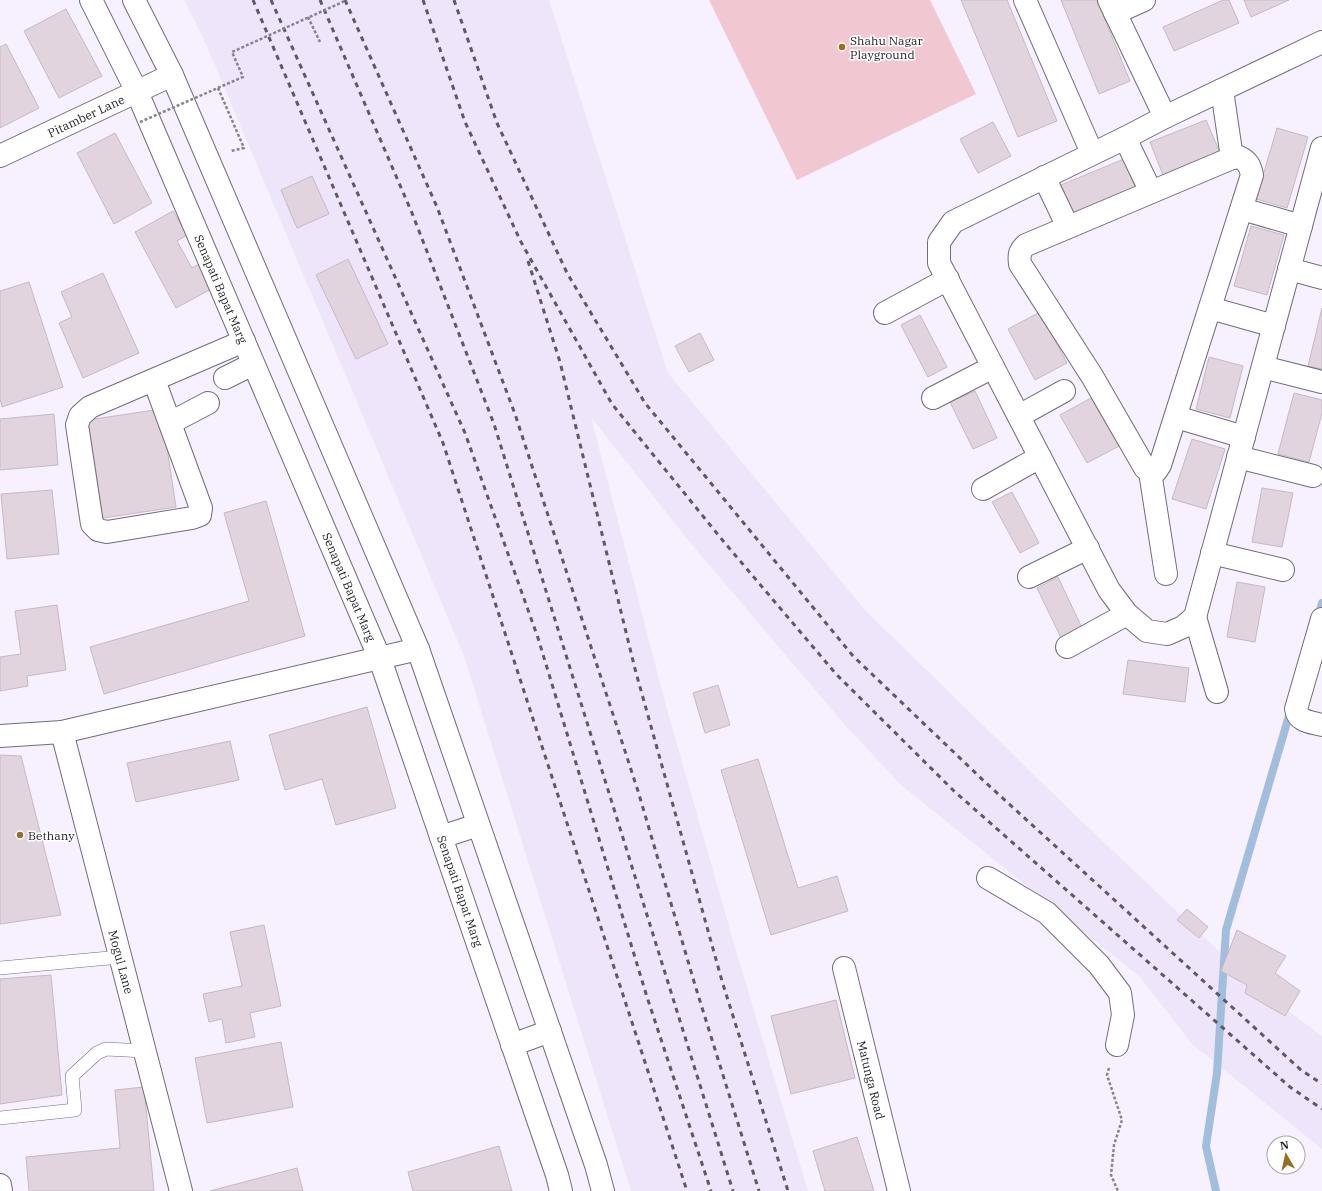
<svg xmlns="http://www.w3.org/2000/svg" width="1322" height="1191" font-family="'IBM Plex Serif',serif">
<rect width="100%" height="100%" fill="#f7f0ff"/>
<path fill="#efe5fb" d="M184 0H549L668 373 865 610 1074 814 1259 989 1322 1036V1149L1192 1044 1140 977 901 785 845 725 688 540 591 417 666 706 734 944 808 1191H631L464 656 206 44Z"/>
<path fill="#f1c7d2" d="M709 0H930L976 94 797 180Z"/>
<g fill="none" stroke-linecap="round" stroke-linejoin="round">
<g stroke="#a2bedd" stroke-width="8">
<path d="M1318 617 1322 603"/>
<path d="M1216 1191 1206 1146 1217 1073 1226 930 1291 709"/>
</g>
</g>
<g fill="#e2d4df" stroke="#c6b9c3">
<path d="M961 0H1007L1057 121 1018 137Z"/>
<path d="M1061 0H1097L1130 81 1099 94Z"/>
<path d="M1223 0H1229L1239 23 1174 51 1163 27Z"/>
<path d="M1244 0H1289L1251 17Z"/>
<path d="M66 9 102 76 59 98 24 31Z"/>
<path d="M6 44 39 108 0 128V47Z"/>
<path d="M1206 120 1220 153 1163 175 1150 142Z"/>
<path d="M993 122 1011 156 978 173 960 139Z"/>
<path d="M1277 128 1308 137 1287 208 1256 199Z"/>
<path d="M115 133 152 203 114 224 77 153Z"/>
<path d="M1124 159 1136 189 1072 214 1061 185Z"/>
<path d="M312 176 329 214 297 228 281 190Z"/>
<path d="M173 211 187 235 177 241 192 268 199 264 213 288 176 308 135 232Z"/>
<path d="M1251 226 1284 235 1267 295 1234 286Z"/>
<path d="M348 259 388 344 356 359 316 275Z"/>
<path d="M103 273 139 353 83 378 59 323 72 317 61 292Z"/>
<path d="M29 282 63 387 2 407 0 399V291Z"/>
<path d="M1322 308V369L1308 366Z"/>
<path d="M1040 312 1067 363 1035 380 1008 329Z"/>
<path d="M920 315 947 367 928 377 901 325Z"/>
<path d="M700 333 714 360 689 372 675 346Z"/>
<path d="M1209 357 1243 366 1230 418 1196 409Z"/>
<path d="M975 391 997 438 973 449 950 402Z"/>
<path d="M1294 393 1322 400V413L1309 462 1278 454Z"/>
<path d="M1091 398 1119 446 1087 463 1060 415Z"/>
<path d="M161 409 176 507 103 518 88 420Z"/>
<path d="M54 414 58 465 0 470V419Z"/>
<path d="M1192 439 1225 449 1206 509 1172 499Z"/>
<path d="M1262 488 1293 493 1282 547 1252 542Z"/>
<path d="M52 490 59 554 7 559 1 494Z"/>
<path d="M1012 492 1039 543 1020 553 992 502Z"/>
<path d="M266 501 305 636 104 694 90 647 249 601 224 513Z"/>
<path d="M1058 577 1084 632 1063 642 1037 588Z"/>
<path d="M1237 582 1265 587 1255 642 1227 637Z"/>
<path d="M57 605 66 670 27 676 28 686 0 691V657L21 654 15 611Z"/>
<path d="M1128 660 1189 668 1185 702 1123 694Z"/>
<path d="M718 685 730 725 705 733 693 693Z"/>
<path d="M367 707 396 808 336 825 322 779 285 790 269 735Z"/>
<path d="M230 741 239 780 136 802 127 763Z"/>
<path d="M0 755 21 756 61 915 0 924Z"/>
<path d="M758 759 798 888 837 876 848 911 771 935 721 770Z"/>
<path d="M1187 909 1208 927 1199 938 1177 920Z"/>
<path d="M264 925 281 1006 250 1013 255 1037 226 1043 222 1019 209 1022 203 994 242 986 230 932Z"/>
<path d="M1237 930 1286 956 1275 973 1300 991 1285 1016 1245 993 1247 985 1221 971Z"/>
<path d="M51 975 62 1095 0 1104V979Z"/>
<path d="M836 1000 855 1078 791 1094 771 1016Z"/>
<path d="M281 1042 293 1107 207 1123 195 1058Z"/>
<path d="M144 1087 154 1191H29L26 1157 120 1148 115 1090Z"/>
<path d="M857 1137 874 1191H825L813 1151Z"/>
<path d="M499 1146 512 1191H413L408 1172Z"/>
<path d="M297 1168 303 1191H210Z"/>
</g>
<g fill="none" stroke-linecap="round" stroke-linejoin="round">
<defs>
<g id="service">
<path d="M0 968 120 957"/>
<path d="M0 1118 75 1110 72 1076 97 1053 106 1049 145 1051"/>
</g>
<g id="minor">
<path d="M1025 0 1092 153"/>
<path d="M1109 0 1165 117"/>
<path d="M1115 13 1144 0"/>
<path d="M1322 42 1165 117 1125 138 953 222 939 242V263L1109 590 1127 614 1147 631 1167 634 1183 627 1195 617 1322 148"/>
<path d="M1222 90 1232 158"/>
<path d="M1125 138 1151 192"/>
<path d="M0 156 172 75"/>
<path d="M1239 157C1248 161 1250 166 1252 175L1160 465 1156 471 1150 472 1145 468 1092 376 1020 264C1019 256 1019 251 1026 245L1232 158Z"/>
<path d="M1044 177 1068 227"/>
<path d="M1242 209 1301 226"/>
<path d="M1289 269 1322 278"/>
<path d="M1210 308 1274 326"/>
<path d="M885 313 948 279"/>
<path d="M1263 367 1322 382"/>
<path d="M225 378 253 364"/>
<path d="M154 380 201 508 200 515 192 518 107 532 98 530 92 524 77 425 80 416 90 407 244 341"/>
<path d="M933 398 993 367"/>
<path d="M1019 416 1064 391"/>
<path d="M1176 417 1244 437"/>
<path d="M170 423 208 403"/>
<path d="M1238 457 1313 476"/>
<path d="M1150 472 1166 574"/>
<path d="M983 489 1040 457"/>
<path d="M1212 553 1283 570"/>
<path d="M1029 577 1088 548"/>
<path d="M1195 617 1217 692"/>
<path d="M1322 619 1296 709C1298 722 1311 722 1322 725"/>
<path d="M1067 647 1127 614"/>
<path d="M988 878 1047 913 1099 965 1120 993 1123 1015 1117 1045"/>
<path d="M844 968 899 1191"/>
<path d="M0 1185 1 1191"/>
</g>
<g id="tertiary">
<path d="M62 732 181 1191"/>
<path d="M0 736 62 732 418 649"/>
</g>
<g id="secondary">
<path d="M91 0 137 92 380 659 557 1175 561 1191"/>
<path d="M134 0 172 75 418 649 596 1165 603 1191"/>
<path d="M441 837 478 825"/>
<path d="M512 1045 550 1031"/>
</g>
</defs>
<use href="#service" stroke="#726d79" stroke-width="14"/>
<use href="#minor" stroke="#726d79" stroke-width="24"/>
<use href="#tertiary" stroke="#726d79" stroke-width="24"/>
<use href="#secondary" stroke="#726d79" stroke-width="24"/>
<g stroke="#88838d" stroke-width="2.5" stroke-dasharray="3 2" stroke-linecap="butt">
<path d="M308 17 320 42"/>
<path d="M218 88 244 148 231 151"/>
<path d="M1109 1068 1107 1075 1122 1120 1114 1145 1111 1175 1118 1191"/>
</g>
<use href="#service" stroke="#fff" stroke-width="13"/>
<use href="#minor" stroke="#fff" stroke-width="22"/>
<use href="#tertiary" stroke="#fff" stroke-width="22"/>
<use href="#secondary" stroke="#fff" stroke-width="22"/>
<g stroke="#5e5a62" stroke-width="3" stroke-dasharray="5 5" stroke-linecap="butt">
<path d="M253 0 443 443 687 1191"/>
<path d="M271 0 465 433 538 638 647 997 711 1191"/>
<path d="M320 0 412 213 494 424 733 1191"/>
<path d="M345 0 437 207 515 414 638 791 695 985 759 1191"/>
<path d="M423 0 465 122 521 242 612 404 724 542 836 674 954 791 1290 1087 1322 1109"/>
<path d="M454 0 497 123 567 273 645 403 853 656 985 782 1301 1070 1322 1084"/>
<path d="M528 261 560 362 635 669 722 981 788 1191"/>
</g>
<path stroke="#88838d" stroke-width="2.5" stroke-dasharray="3 2" stroke-linecap="butt" d="M140 122 243 77 232 52 347 0"/>
</g>
<g fill="#96701a" stroke="#fff" stroke-width="1.5">
<circle cx="842" cy="47" r="4"/>
<circle cx="20" cy="835" r="4"/>
</g>
<g text-anchor="middle" dominant-baseline="central" stroke-width="3" stroke-linejoin="round" paint-order="stroke">
<g font-size="12" fill="#262429" stroke="#fff" text-anchor="start">
<text x="850" y="40">Shahu Nagar<tspan x="850" dy="14">Playground</tspan></text>
<text x="28" y="835">Bethany</text>
</g>
<g font-size="12" fill="#262429" stroke="#fff">
<text transform="translate(86 116) rotate(-25)">Pitamber Lane</text>
<text transform="translate(221 289) rotate(67)">Senapati Bapat Marg</text>
<text transform="translate(349 587) rotate(67)">Senapati Bapat Marg</text>
<text transform="translate(460 891) rotate(71)">Senapati Bapat Marg</text>
<text transform="translate(121 962) rotate(75)">Mogul Lane</text>
<text transform="translate(871 1080) rotate(76)">Matunga Road</text>
</g>
</g>
<g transform="translate(1286 1155) rotate(351)"><circle r="19" fill="#ffffff" stroke="#a8a7a9"/>
<path d="M0-3L7 15L0 10L-7 15Z" fill="#96701a"/>
<text y="-6" font-size="11" font-weight="bold" text-anchor="middle" fill="#262429">N</text>
</g>
</svg>
